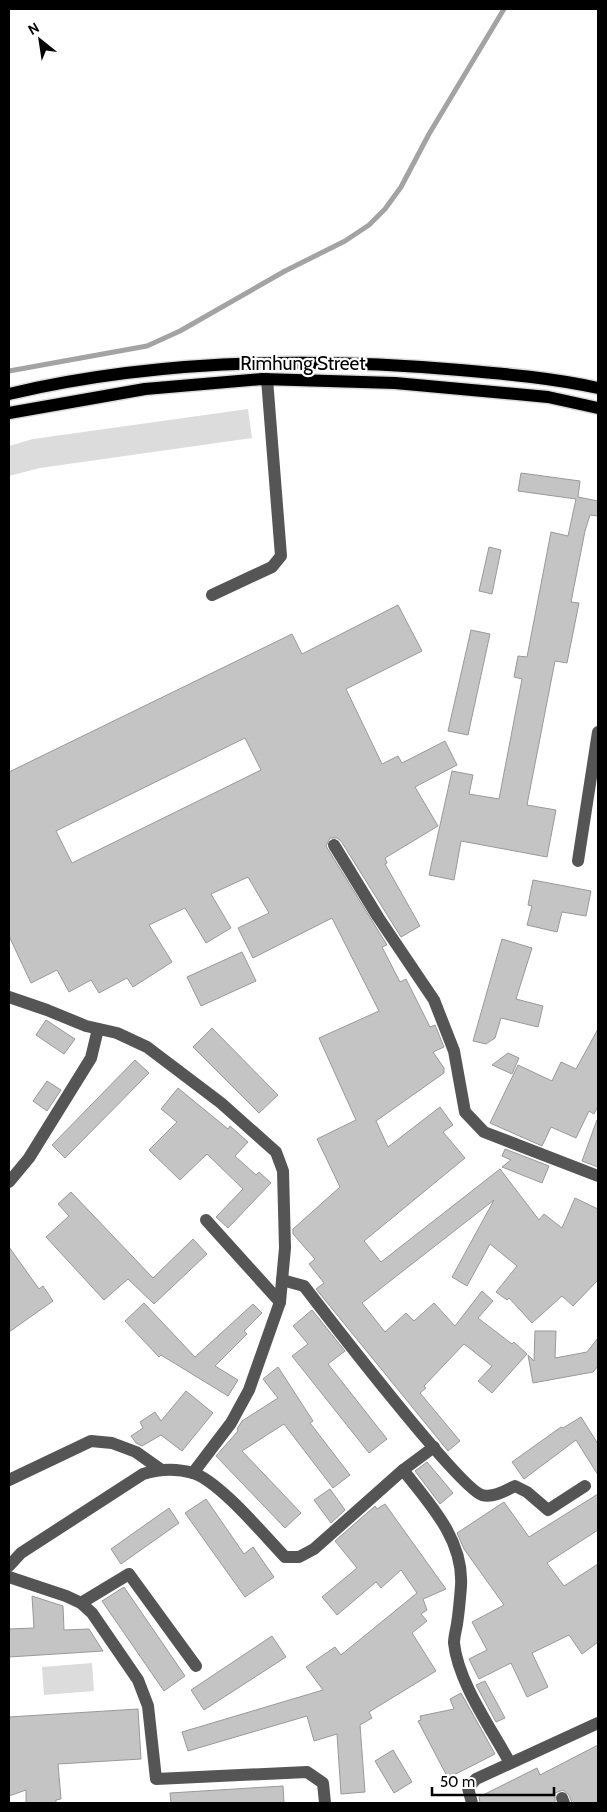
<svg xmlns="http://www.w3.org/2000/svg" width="607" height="1812" font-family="Cabin,sans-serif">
<rect width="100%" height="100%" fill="#fff"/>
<g fill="#dcdcdc">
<path d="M248 409 252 438 40 468 9 476V446L33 439Z"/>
<path d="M92 1663 94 1691 44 1695 42 1667Z"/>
</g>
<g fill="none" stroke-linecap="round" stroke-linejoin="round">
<path stroke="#a3a3a3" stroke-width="5" d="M9 371 147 346 180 331 285 271 345 241 369 225 385 209 401 187 429 134 504 9"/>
</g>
<g fill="#c4c4c4" stroke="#999" fill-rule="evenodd">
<path d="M521 473 580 481 578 497 598 501V516L590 515 585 531 571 602 579 603 567 663 555 661 527 805 556 810 547 857 461 841 454 880 429 875 452 771 473 775 469 794 499 799 522 679 514 677 518 656 527 657 551 532 568 536 576 499 518 491Z"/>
<path d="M489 547 501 550 492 594 479 591Z"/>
<path d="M398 605 422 651 346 689 382 764 398 756 402 763 445 741 457 765 415 787 438 826 385 858 387 863 385 864 420 926 401 937 341 841 337 838H330L326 846 387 945 382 947 400 982 406 979 430 1027 435 1025 444 1047 433 1052 444 1068V1073L376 1121 388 1147 440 1107 453 1125 443 1132 465 1158 364 1241 381 1262 500 1169 539 1220 544 1214 562 1228 575 1198 598 1209V1280L573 1306 562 1296 532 1323 509 1298 507 1300 496 1292 517 1266 490 1244 467 1286 452 1277 494 1200 362 1303 385 1332 406 1313 414 1321 434 1303 455 1326 482 1291 493 1301 478 1318 512 1344 514 1342 527 1354 492 1393 478 1381 492 1366 464 1344 424 1386 426 1388 420 1393 460 1441 448 1451 316 1289 324 1283 309 1264 315 1259 293 1234V1229L340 1187 317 1139 356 1120 319 1038 379 1011 332 918 253 958 238 928 269 913 248 877 211 894 231 928 206 943 185 908 149 925 172 962 133 987 127 978 99 993 91 980 69 992 57 970 31 983 9 936V772L292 634 302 654ZM245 738 261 770 72 863 56 831Z"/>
<path d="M471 630 490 634 468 735 448 731Z"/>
<path d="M533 880 591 891 586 916 562 912 557 932 527 925 532 906 528 905Z"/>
<path d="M502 939 532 948 516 999 543 1006 538 1027 501 1018 495 1038 486 1044 473 1041Z"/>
<path d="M242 952 256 981 201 1006 187 977Z"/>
<path d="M46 1020 75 1039 64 1054 36 1035Z"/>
<path d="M212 1028 278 1095 259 1113 193 1047Z"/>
<path d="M598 1029V1106L594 1114 589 1111 576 1138 551 1127 542 1146 490 1123 518 1065 552 1081 561 1062 576 1069Z"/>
<path d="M508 1053 519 1058 512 1074 492 1065Z"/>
<path d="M135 1060 149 1073 65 1158 52 1145Z"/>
<path d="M47 1081 61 1090 47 1111 33 1101Z"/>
<path d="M178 1088 228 1129 230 1126 248 1142 235 1156 256 1175 259 1172 271 1183 228 1228 216 1217 243 1189 207 1154 180 1180 149 1150 177 1122 161 1109Z"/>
<path d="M597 1120 598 1121V1167L582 1161Z"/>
<path d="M505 1149 549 1166 542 1183 502 1167 511 1160 502 1156Z"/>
<path d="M71 1192 153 1278 193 1239 207 1254 154 1304 128 1279 104 1300 46 1237 69 1216 58 1204Z"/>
<path d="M9 1247 39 1289 43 1286 53 1301 9 1332Z"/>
<path d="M144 1303 195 1357 253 1304 262 1313 244 1331 247 1334 215 1366 238 1380 228 1396 161 1355 159 1357 125 1321Z"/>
<path d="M312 1310 345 1351 328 1364 387 1439 369 1453 292 1356 308 1344 293 1326Z"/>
<path d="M535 1331H556L555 1358 587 1352 598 1338V1366L593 1372 533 1383 528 1355 534 1361Z"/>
<path d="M278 1367 313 1421 310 1423 350 1475 333 1488 284 1424 242 1451 301 1513 285 1528 216 1456 238 1431 237 1429 242 1421 278 1398 263 1379Z"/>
<path d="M186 1391 213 1413 182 1451 161 1435 142 1446 136 1443 131 1436 143 1428 140 1422 155 1412 161 1421Z"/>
<path d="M581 1417 598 1444V1475L576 1440 524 1479 512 1462 561 1427 563 1428Z"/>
<path d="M427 1462 453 1493 440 1504 415 1471Z"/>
<path d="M330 1489 345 1510 331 1523 314 1500Z"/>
<path d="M598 1494V1530L547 1563 564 1586 598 1564V1642L582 1654 569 1635 532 1653 548 1687 527 1697 511 1663 479 1679 469 1659 487 1650 472 1622 504 1605 464 1549 457 1533 504 1502 529 1537Z"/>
<path d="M206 1499 244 1554 253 1547 274 1577 245 1597 185 1513Z"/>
<path d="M385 1504 446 1589 423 1599 427 1610 421 1614 427 1621 412 1633 436 1671 369 1712 372 1718 360 1725 365 1792 341 1794 337 1734 314 1741 307 1716 188 1751 182 1732 323 1690 306 1667 335 1647 341 1655 417 1593 401 1570 381 1588 376 1582 337 1615 322 1597 357 1568 335 1541 375 1506 377 1509Z"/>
<path d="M169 1508 179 1523 121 1564 111 1549Z"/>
<path d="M124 1587 185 1676 164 1691 102 1601Z"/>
<path d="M32 1596 63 1606 64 1630 89 1629 103 1651 9 1657V1629L34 1628Z"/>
<path d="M272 1636 286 1657 204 1710 191 1690Z"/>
<path d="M485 1681 505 1718 496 1722 476 1685Z"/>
<path d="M461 1693 495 1754 448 1778 418 1721 421 1720 420 1716 454 1709 450 1699Z"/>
<path d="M138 1709 141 1759 58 1764 61 1799 56 1800V1803H26V1790L9 1796V1717Z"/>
<path d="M598 1745V1803H572L569 1795 563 1790 555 1793V1803H480L479 1797 537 1768 540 1775Z"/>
<path d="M393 1750 412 1782 394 1793 375 1761Z"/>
<path d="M283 1786 284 1803H171L170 1793Z"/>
</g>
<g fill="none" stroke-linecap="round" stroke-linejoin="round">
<defs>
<g id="major">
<path d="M9 394C153 360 312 357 460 370 507 374 552 378 598 388"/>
<path d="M9 413 145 389 262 379 395 383 548 397 598 408"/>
</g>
</defs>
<use href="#major" stroke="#dbdbdb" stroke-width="15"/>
<g stroke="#555" stroke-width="12">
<path d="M212 595 272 567 281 556 267 379"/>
<path d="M334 845 378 917 434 1000 454 1051 465 1112 484 1132 598 1176"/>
<path d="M578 861 598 732"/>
<path d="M9 997 47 1010 86 1026 117 1033 147 1047 221 1103 276 1152 283 1171 285 1248 280 1302 249 1390 231 1423 193 1473"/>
<path d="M9 1182 29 1158 91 1058 98 1029"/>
<path d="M206 1220 280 1302"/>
<path d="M282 1280 304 1286C327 1316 460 1489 482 1495 493 1498 505 1491 515 1486L527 1492 548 1510 585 1486"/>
<path d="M403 1470C430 1504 464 1540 461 1586 460 1599 459 1611 457 1624 456 1630 454 1637 454 1643 458 1682 491 1728 510 1763"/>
<path d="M9 1480 91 1441 112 1443 136 1452 160 1469"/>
<path d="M9 1566 21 1553 143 1474C159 1469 176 1468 193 1473 219 1481 264 1535 285 1557H299L314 1549 403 1470 434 1447"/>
<path d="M9 1577 66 1596 81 1603 92 1613 138 1680 148 1706 156 1779 307 1772 323 1783 325 1803"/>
<path d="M81 1603 129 1574 196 1666"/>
<path d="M562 1798 564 1803"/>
<path d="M472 1803 468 1788 476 1779 598 1723"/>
</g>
<use href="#major" stroke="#000" stroke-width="12"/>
</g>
<g text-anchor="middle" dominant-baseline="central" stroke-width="4.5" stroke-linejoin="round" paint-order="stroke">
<g font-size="19" fill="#000" stroke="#fff">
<text x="303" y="363">Rimhung Street</text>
</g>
</g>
<rect width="607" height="1812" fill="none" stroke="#000000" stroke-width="20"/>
<g transform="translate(40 40) rotate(330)" stroke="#ffffff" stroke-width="4" paint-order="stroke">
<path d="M0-4L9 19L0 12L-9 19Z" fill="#000000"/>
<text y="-8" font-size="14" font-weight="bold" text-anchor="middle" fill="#000000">N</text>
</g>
<path d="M432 1787v8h122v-8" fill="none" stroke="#000000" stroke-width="2.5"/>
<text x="440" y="1787" font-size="15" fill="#000000" stroke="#ffffff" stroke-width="4" paint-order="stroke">50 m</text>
</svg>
